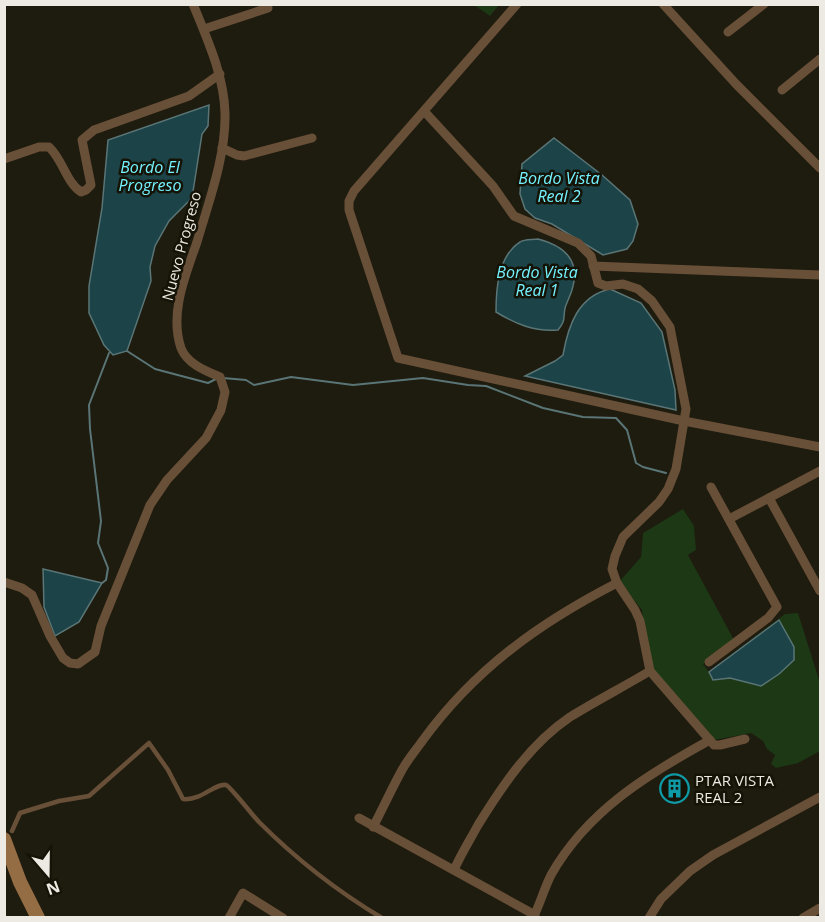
<svg xmlns="http://www.w3.org/2000/svg" width="825" height="922" font-family="'Open Sans',sans-serif">
<rect width="100%" height="100%" fill="#1e1b0f"/>
<g fill="#1c3814">
<path d="M474 5H499L490 16Z"/>
<path d="M683 509 694 526 696 550 688 555 734 640 703 664 709 672 785 614 798 613 820 683V751L798 763 776 768 771 764 775 755 767 749 763 741 751 733 714 740 648 673 642 610 619 582 641 557 643 533Z"/>
</g>
<g fill="#1c4347" stroke="#5a7576" stroke-width="1.5">
<path d="M209 105 208 126 202 134 192 198 169 221 155 246 150 267 151 281 127 351 113 355 104 345 89 313V286L102 208 108 140Z"/>
<path d="M554 138 602 175 630 200 638 224 633 241 627 249 603 255 552 224 535 218 525 209 520 194 522 164Z"/>
<path d="M538 239C565 246 581 261 572 290 570 296 567 302 565 308 563 319 566 320 558 330 534 332 516 324 496 312 496 289 498 256 520 242 524 239 533 240 538 239Z"/>
<path d="M610 289 641 303 662 332 675 390 676 410 525 376 555 361 563 355C568 326 578 296 610 289Z"/>
<path d="M43 569 102 583 79 622 55 636 44 607Z"/>
<path d="M779 620 794 647V660L779 674 761 686 730 678 713 680 709 672Z"/>
</g>
<g fill="none" stroke-linecap="round" stroke-linejoin="round">
<g stroke="#5a7576" stroke-width="2">
<path d="M127 351 155 369 208 383 218 378"/>
<path d="M223 378 246 380 254 385 291 377 353 385 423 378 468 385 486 386 543 408 583 417 616 418 627 430 636 463 643 467 666 473"/>
<path d="M102 583 106 580 108 568 98 543 101 521 90 429 89 405 109 353"/>
</g>
<path stroke="#684f37" stroke-width="4.5" d="M12 831 20 813 59 801 89 796 149 743 168 770 183 799C202 801 214 783 226 785 230 786 253 816 259 822 296 859 337 891 382 918"/>
<g stroke="#684f37" stroke-width="9">
<path d="M517 4 354 191 349 201V210L398 358 684 421 820 447"/>
<path d="M663 4 736 84 820 168"/>
<path d="M204 29 268 8"/>
<path d="M728 32 764 4"/>
<path d="M782 90 820 59"/>
<path d="M424 111 493 186 514 216 578 243 591 256 598 283 606 286 623 284 638 289 652 301 670 327 686 409 676 469 668 489 659 502 623 537 615 556 612 569 617 583 635 610 640 621 650 671 714 745H720L745 739"/>
<path d="M222 148 237 155 244 156 312 138"/>
<path d="M4 159 39 147H49C63 160 66 182 81 192L86 190 91 185 82 140 94 130 189 96 220 74"/>
<path d="M593 266 820 275"/>
<path d="M769 498 820 591"/>
<path d="M729 519 820 471"/>
<path d="M4 582 22 588 32 595 50 636 63 658 70 663 78 664 95 652 101 626 150 505 167 480 206 438 221 410 225 392 220 377C206 371 187 364 181 348 169 313 186 274 197 242 209 201 226 156 225 113 224 75 207 39 193 4"/>
<path d="M709 662 768 618 777 607 711 487"/>
<path d="M359 818 535 915"/>
<path d="M373 827C383 808 392 788 402 770 408 759 416 750 423 740 475 669 539 623 617 583"/>
<path d="M454 870C461 854 470 840 478 825 503 785 530 744 570 717 596 701 623 687 650 671"/>
<path d="M229 918 243 893 283 918"/>
<path d="M533 918C540 904 544 889 551 875 587 811 648 774 710 740"/>
<path d="M649 918 661 899 690 871 713 855 820 797"/>
<path d="M803 918 820 908"/>
</g>
<path stroke="#956d45" stroke-width="14" d="M4 839 20 882 38 918"/>
</g>
<defs>
<symbol id="building-ring" viewBox="-11 -11 22 22"><circle r="9.5" fill="#151206" stroke="#0f9aa8" stroke-width="1.5"/><path d="M-4-6H4V6H1V3H-1V6H-4ZM-2.5-4.3h1.7v1.8h-1.7ZM.8-4.3h1.7v1.8H.8ZM-2.5-1h1.7V.8h-1.7ZM.8-1h1.7V.8H.8Z" fill="#0f9aa8"/></symbol>
</defs>
<g fill-rule="evenodd">
<use href="#building-ring" x="658" y="772" width="33" height="33"/>
</g>
<g text-anchor="middle" dominant-baseline="central" stroke-width="5" stroke-linejoin="round" paint-order="stroke">
<g font-size="15" fill="#eceae2" stroke="#151206">
<text transform="translate(181 246) rotate(-75)">Nuevo Progreso</text>
</g>
<g font-size="15" fill="#eceae2" stroke="#151206" text-anchor="start">
<text x="695" y="780">PTAR VISTA<tspan x="695" dy="17">REAL 2</tspan></text>
</g>
<g font-size="16" font-style="italic" fill="#74f2ff" stroke="#151206">
<text x="150" y="167">Bordo El<tspan x="150" dy="18">Progreso</tspan></text>
<text x="559" y="178">Bordo Vista<tspan x="559" dy="18">Real 2</tspan></text>
<text x="537" y="272">Bordo Vista<tspan x="537" dy="18">Real 1</tspan></text>
</g>
</g>
<rect width="825" height="922" fill="none" stroke="#eceae2" stroke-width="12"/>
<g transform="translate(48 874) rotate(160)" stroke="#151206" stroke-width="4.5" paint-order="stroke">
<path d="M0-4.5L10 22L0 15L-10 22Z" fill="#eceae2"/>
<text y="-9" font-size="16" font-weight="bold" text-anchor="middle" fill="#eceae2">N</text>
</g>
</svg>
